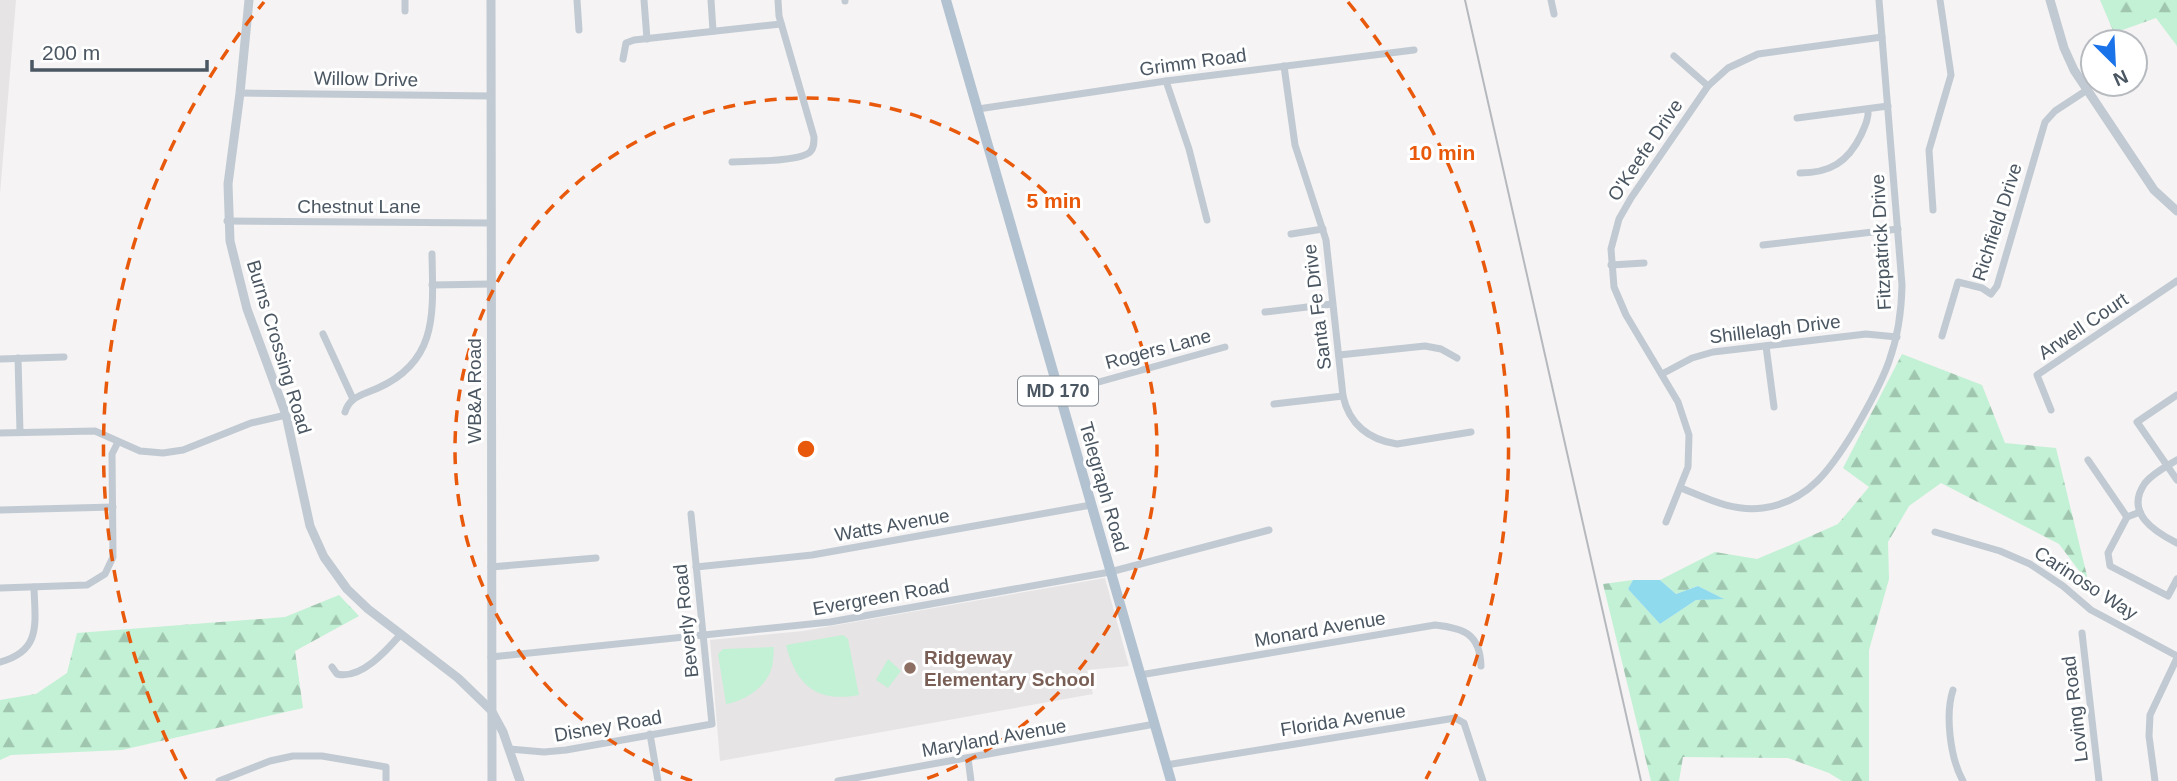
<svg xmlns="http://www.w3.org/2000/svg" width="2177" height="781" font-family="Arial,sans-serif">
<defs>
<pattern id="forest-firs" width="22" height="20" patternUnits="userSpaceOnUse" patternTransform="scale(1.75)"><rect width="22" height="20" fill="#c3f1d5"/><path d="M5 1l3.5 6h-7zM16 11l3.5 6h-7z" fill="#a0c6b0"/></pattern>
</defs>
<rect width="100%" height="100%" fill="#f5f3f3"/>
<g fill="#e6e4e5">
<path d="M0 0H16L0 194Z"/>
<path d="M1105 578 1129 666 1087 670 1093 694 720 761 710 640 803 631Z"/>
</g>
<g fill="url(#forest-firs)">
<path d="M2100 0H2177V46L2156 18 2114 33Z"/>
<path d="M1902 354 1982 385 2005 443 2056 448 2089 584 2059 544 1941 483 1909 506 1888 542 1889 579 1869 650V781H1842L1829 773 1788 758 1683 757 1679 781H1651L1603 584 1633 580 1628 589 1660 624 1696 600 1722 598 1698 586 1676 594 1660 580 1715 552 1757 559 1795 543 1838 524 1869 487 1843 468Z"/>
<path d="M339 595 359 616 295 651 303 708 122 750 11 755 0 760V700L36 694 67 673 77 633 285 617Z"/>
</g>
<g fill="#c3f1d5">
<path d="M843 635 848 639 859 695C816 703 796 685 786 645Z"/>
<path d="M774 647C773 654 774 663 771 670 765 688 744 701 726 704L718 654 723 649Z"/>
<path d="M888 659 901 671 888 688 876 680Z"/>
</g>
<path fill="#90daee" d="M1633 580H1660L1676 594 1698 586 1724 599 1696 600 1660 624 1628 589Z"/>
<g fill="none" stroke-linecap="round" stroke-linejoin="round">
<g stroke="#c1cad2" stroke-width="7">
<path d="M405 0V11"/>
<path d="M577 0 579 30"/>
<path d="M644 0 647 39"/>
<path d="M711 0 713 31"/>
<path d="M845 0V1"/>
<path d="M1551 0 1554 14"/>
<path d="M1674 56 1708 86"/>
<path d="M623 59 626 43 634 40 781 24"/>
<path d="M1284 66 1295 145 1326 240 1343 396C1349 424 1369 440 1397 444L1471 432"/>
<path d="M1166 81 1189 149 1207 220"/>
<path d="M240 93 491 96"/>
<path d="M978 109 1166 81 1414 50"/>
<path d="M1797 118 1888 106"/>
<path d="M732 162C748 161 799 162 810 152 814 148 814 143 814 137L779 16 778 0"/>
<path d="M1800 173C1830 173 1848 162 1861 135 1865 126 1869 118 1868 109"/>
<path d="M1933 210 1929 150 1951 75 1940 0"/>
<path d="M227 221 491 223"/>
<path d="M1291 234 1323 229"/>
<path d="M1763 245 1898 229"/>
<path d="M1611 265 1644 263"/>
<path d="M432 285 491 284"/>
<path d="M1265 312 1332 304"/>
<path d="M323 334 353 399"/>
<path d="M1942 336 1958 282 1982 288 1991 294 1997 286 2045 122 2055 111 2087 90"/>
<path d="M1766 346 1774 407"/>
<path d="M1339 355 1425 346 1441 349 1457 358"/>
<path d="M18 358 20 432"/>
<path d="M0 359 64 357"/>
<path d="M1662 374 1692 358 1713 352 1866 334 1897 337"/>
<path d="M1059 393 1225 347"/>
<path d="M2177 395 2137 422 2177 480"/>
<path d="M1274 404 1343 396"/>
<path d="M2051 410 2037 375 2177 281"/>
<path d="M345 412C350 396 363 395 378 388 439 361 433 311 432 254"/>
<path d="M0 433 95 431 140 451 163 453 183 450 251 423 286 415"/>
<path d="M2088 460 2127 517"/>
<path d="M2177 460C2167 466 2153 473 2145 483 2124 513 2155 532 2177 543"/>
<path d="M1681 488C1708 499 1733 512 1763 508 1809 502 1832 467 1854 431 1884 380 1901 346 1902 285L1879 0"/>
<path d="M0 510 113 507"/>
<path d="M2140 512 2127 517 2108 553 2110 566 2168 596 2177 579"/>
<path d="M1666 522 1688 467 1689 435 1678 402 1626 315 1614 287 1611 249 1619 219 1631 198 1708 86 1728 68 1758 54 1882 37"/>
<path d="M1935 532 2000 551 2030 564 2063 586 2091 610 2177 656"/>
<path d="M491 567 596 558"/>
<path d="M696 567 812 555 1091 505"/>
<path d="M0 588 87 585 105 574 113 557 112 454 118 442"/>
<path d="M2082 633 2099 781"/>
<path d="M491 657 830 622 1110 572 1269 530"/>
<path d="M0 662C42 651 35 623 34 587"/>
<path d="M332 667 337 674C361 680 387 650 401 634"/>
<path d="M1140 675 1435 625C1464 628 1480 634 1481 666"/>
<path d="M1953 690C1945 714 1950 758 1963 781"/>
<path d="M650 734 658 781"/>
<path d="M509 749 544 752 566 750 712 724 691 514"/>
<path d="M968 758 971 781"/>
<path d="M1166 765 1455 718 1464 723 1483 781"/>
<path d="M219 781 270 761 293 756H322L386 767V781"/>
<path d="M838 781 1155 724"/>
<path d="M2155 781 2149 736 2150 715 2177 658"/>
</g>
<g stroke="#c1cad2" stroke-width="9">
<path d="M249 0 240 93 228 184 230 241 247 309 286 415 310 526 324 557 347 589 368 609 458 678 491 710 503 732 520 781"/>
<path d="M491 0 492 781"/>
<path d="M2050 0 2064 48 2074 70 2154 190 2177 211"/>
</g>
<path stroke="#b3c2d1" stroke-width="10" d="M946 0 1171 781"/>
<path stroke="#b5b8bd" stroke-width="2" d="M1465 0 1641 781"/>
</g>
<g fill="none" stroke="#e8590c" stroke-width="3.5" stroke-dasharray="12 9">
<path d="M692 781A351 351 0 1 1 920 781"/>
<path d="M186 779A702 702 0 0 1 264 2M1348 2A702 702 0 0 1 1426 779"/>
</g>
<circle fill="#8d6e63" stroke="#fff" stroke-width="2.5" cx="910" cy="668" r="7"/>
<g text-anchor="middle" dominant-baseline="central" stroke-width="6" stroke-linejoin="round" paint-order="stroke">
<rect fill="#fff" stroke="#808990" stroke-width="2" x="1018" y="376.5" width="80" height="29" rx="5"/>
<g font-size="18" font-weight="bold" fill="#4a5661">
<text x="1058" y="391">MD 170</text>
</g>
<g font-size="19" fill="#4a5661" stroke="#fff">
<text transform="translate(1193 62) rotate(-8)">Grimm Road</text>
<text transform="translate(366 79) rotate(1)">Willow Drive</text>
<text transform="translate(1645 150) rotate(-56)">O'Keefe Drive</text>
<text x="359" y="206">Chestnut Lane</text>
<text transform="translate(1997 222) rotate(-72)">Richfield Drive</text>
<text transform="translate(1881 242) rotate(-93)">Fitzpatrick Drive</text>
<text transform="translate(1317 307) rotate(-97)">Santa Fe Drive</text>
<text transform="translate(2083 326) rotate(-34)">Arwell Court</text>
<text transform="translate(1775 329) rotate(-7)">Shillelagh Drive</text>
<text transform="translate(279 347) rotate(73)">Burns Crossing Road</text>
<text transform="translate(1158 349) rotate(-15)">Rogers Lane</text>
<text transform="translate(474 391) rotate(-90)">WB&amp;A Road</text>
<text transform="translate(1104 487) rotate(74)">Telegraph Road</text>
<text transform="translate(892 525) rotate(-10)">Watts Avenue</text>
<text transform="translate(2086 583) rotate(33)">Carinoso Way</text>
<text transform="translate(881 597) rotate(-10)">Evergreen Road</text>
<text transform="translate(686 621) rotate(-96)">Beverly Road</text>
<text transform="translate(1320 629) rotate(-10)">Monard Avenue</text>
<text transform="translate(2075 709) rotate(-97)">Loving Road</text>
<text transform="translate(1343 720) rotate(-9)">Florida Avenue</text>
<text transform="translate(608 726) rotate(-10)">Disney Road</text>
<text transform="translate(994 738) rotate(-10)">Maryland Avenue</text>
</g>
<g font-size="19" font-weight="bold" fill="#785e54" stroke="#fff" text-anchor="start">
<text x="924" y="657">Ridgeway<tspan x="924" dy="22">Elementary School</tspan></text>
</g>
</g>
<circle cx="806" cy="449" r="10" fill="#e8590c" stroke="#fff" stroke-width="3.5"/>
<g font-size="21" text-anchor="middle" font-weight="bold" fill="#e8590c" stroke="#fff" stroke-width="6" stroke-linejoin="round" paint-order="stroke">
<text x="1442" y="160">10 min</text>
<text x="1054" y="208">5 min</text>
</g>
<g transform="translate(2114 63) rotate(156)"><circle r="33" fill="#ffffff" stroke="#b7bbc0" stroke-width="2"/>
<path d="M0-5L12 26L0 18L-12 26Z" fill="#1a73e8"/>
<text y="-10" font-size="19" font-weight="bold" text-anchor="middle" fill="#4a5661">N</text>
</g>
<path d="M32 60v10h175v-10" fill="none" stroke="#4a5661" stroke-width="3.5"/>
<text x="42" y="60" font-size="21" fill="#4a5661" stroke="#ffffff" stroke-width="5" paint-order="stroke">200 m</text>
</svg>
